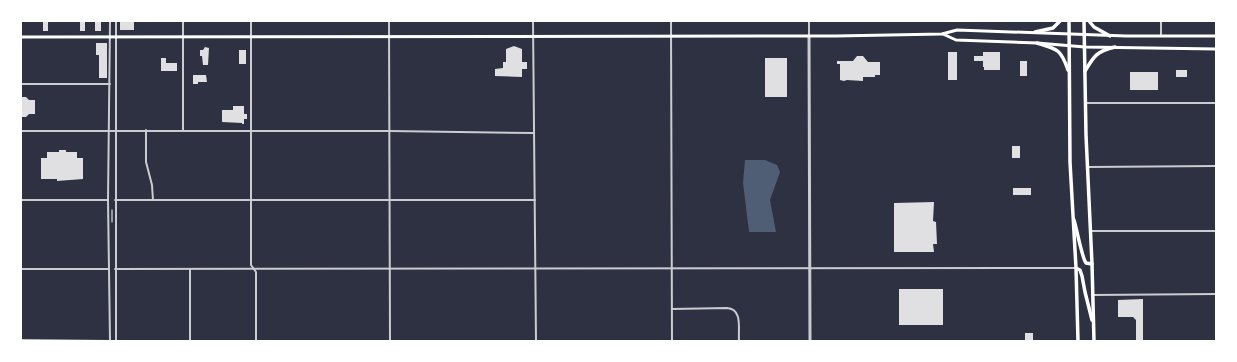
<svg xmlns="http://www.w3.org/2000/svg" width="1237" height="362" font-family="Jost,sans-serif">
<rect width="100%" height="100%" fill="#2d3142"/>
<path fill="#4f5d75" d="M745 160H765L777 165 780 172 770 200 776 232H749L743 183Z"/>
<g fill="#e0e0e3">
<rect x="43" y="21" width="5" height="10"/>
<rect x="80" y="21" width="5" height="10"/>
<rect x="95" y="21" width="6" height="10"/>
<rect x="120" y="21" width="14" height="9"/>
<path d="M96 43H107V78H99V55H96Z"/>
<path d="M514 46 522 49V62H527V69H522V77L495 76V69L503 68V62H506V49Z"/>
<path d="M205 47 209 48 208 65H203L202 56H200V50H203Z"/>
<rect x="239" y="50" width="7" height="14"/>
<rect x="948" y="52" width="9" height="28"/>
<path d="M983 52H1000V70H984V67H983V61H974V56H983Z"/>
<path d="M857 56H863L868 62H880V75H875V77H863V81L847 80 844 81 840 80V64H837V61H853Z"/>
<path d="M161 58H166V63H177V71H161Z"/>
<rect x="765" y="58" width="22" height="39"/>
<rect x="1020" y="61" width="7" height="15"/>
<rect x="1176" y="70" width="11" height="7"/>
<rect x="1130" y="72" width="28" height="18"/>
<path d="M193 75H206L207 82H198V84H193Z"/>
<path d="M21 97H26L29 100H35V114H29L26 117H21Z"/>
<path d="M233 106H244V114H247V119H244V124H242V123L222 122V110H233Z"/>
<rect x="1012" y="146" width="8" height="12"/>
<path d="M59 150H66V152H77V158H83V179L57 181V179H41V158H47V152H59Z"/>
<rect x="1013" y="188" width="18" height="7"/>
<path d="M934 202 933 221 936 222 937 244H933L934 252H894V203Z"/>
<rect x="899" y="289" width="44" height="36"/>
<path d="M1143 299V341H1136V320L1133 317H1118V300Z"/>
<rect x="1025" y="333" width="8" height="8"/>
</g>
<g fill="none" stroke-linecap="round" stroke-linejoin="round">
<path stroke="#fff" stroke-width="1" d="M112 210V222"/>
<g stroke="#caccd0" stroke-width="2">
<path d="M116 21V341"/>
<path d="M183 21V130"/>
<path d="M251 21V265L256 272V341"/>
<path d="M389 21 390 341"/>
<path d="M533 21 536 341"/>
<path d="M671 21 672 341"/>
<path d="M809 21V36"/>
<path d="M1161 21V36"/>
<path d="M21 84H110"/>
<path d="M1086 103H1216"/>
<path d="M146 130V162L152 185 153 200"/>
<path d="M21 131H390L534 133"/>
<path d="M1088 167 1216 166"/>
<path d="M21 200H108"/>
<path d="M115 200H535"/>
<path d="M1091 231H1216"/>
<path d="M21 269H108"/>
<path d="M115 269 1076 268"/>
<path d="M190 269V341"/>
<path d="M1093 295 1216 294"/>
<path d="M672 309 727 308C743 309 738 329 739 341"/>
<path d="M21 340 110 341"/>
<path d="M110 341 108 200 110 21"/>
<path d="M263 341H583"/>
</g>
<path stroke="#caccd0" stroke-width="3" d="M809 36 810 341"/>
<g stroke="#fff" stroke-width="3">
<path d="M943 34 956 40 1037 43 1085 47 1216 49"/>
<path d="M21 37 836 36 942 34 957 30 1126 36H1216"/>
</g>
<g stroke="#fff" stroke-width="3.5">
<path d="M1069 21 1070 162 1076 268 1078 341"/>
<path d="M1084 21 1086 135 1092 264 1094 341"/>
<path d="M1089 21 1094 27 1110 36"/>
<path d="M1035 32 1053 28 1060 21"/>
<path d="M1037 43C1057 49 1061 49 1068 70"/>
<path d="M1085 71C1094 56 1097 51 1115 47"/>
<path d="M1074 220C1077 230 1082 258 1086 263L1092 264"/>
<path d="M1076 268 1080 270 1082 276 1085 292 1092 320"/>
</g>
</g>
<rect width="1237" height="362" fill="none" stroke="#ffffff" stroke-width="44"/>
</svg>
